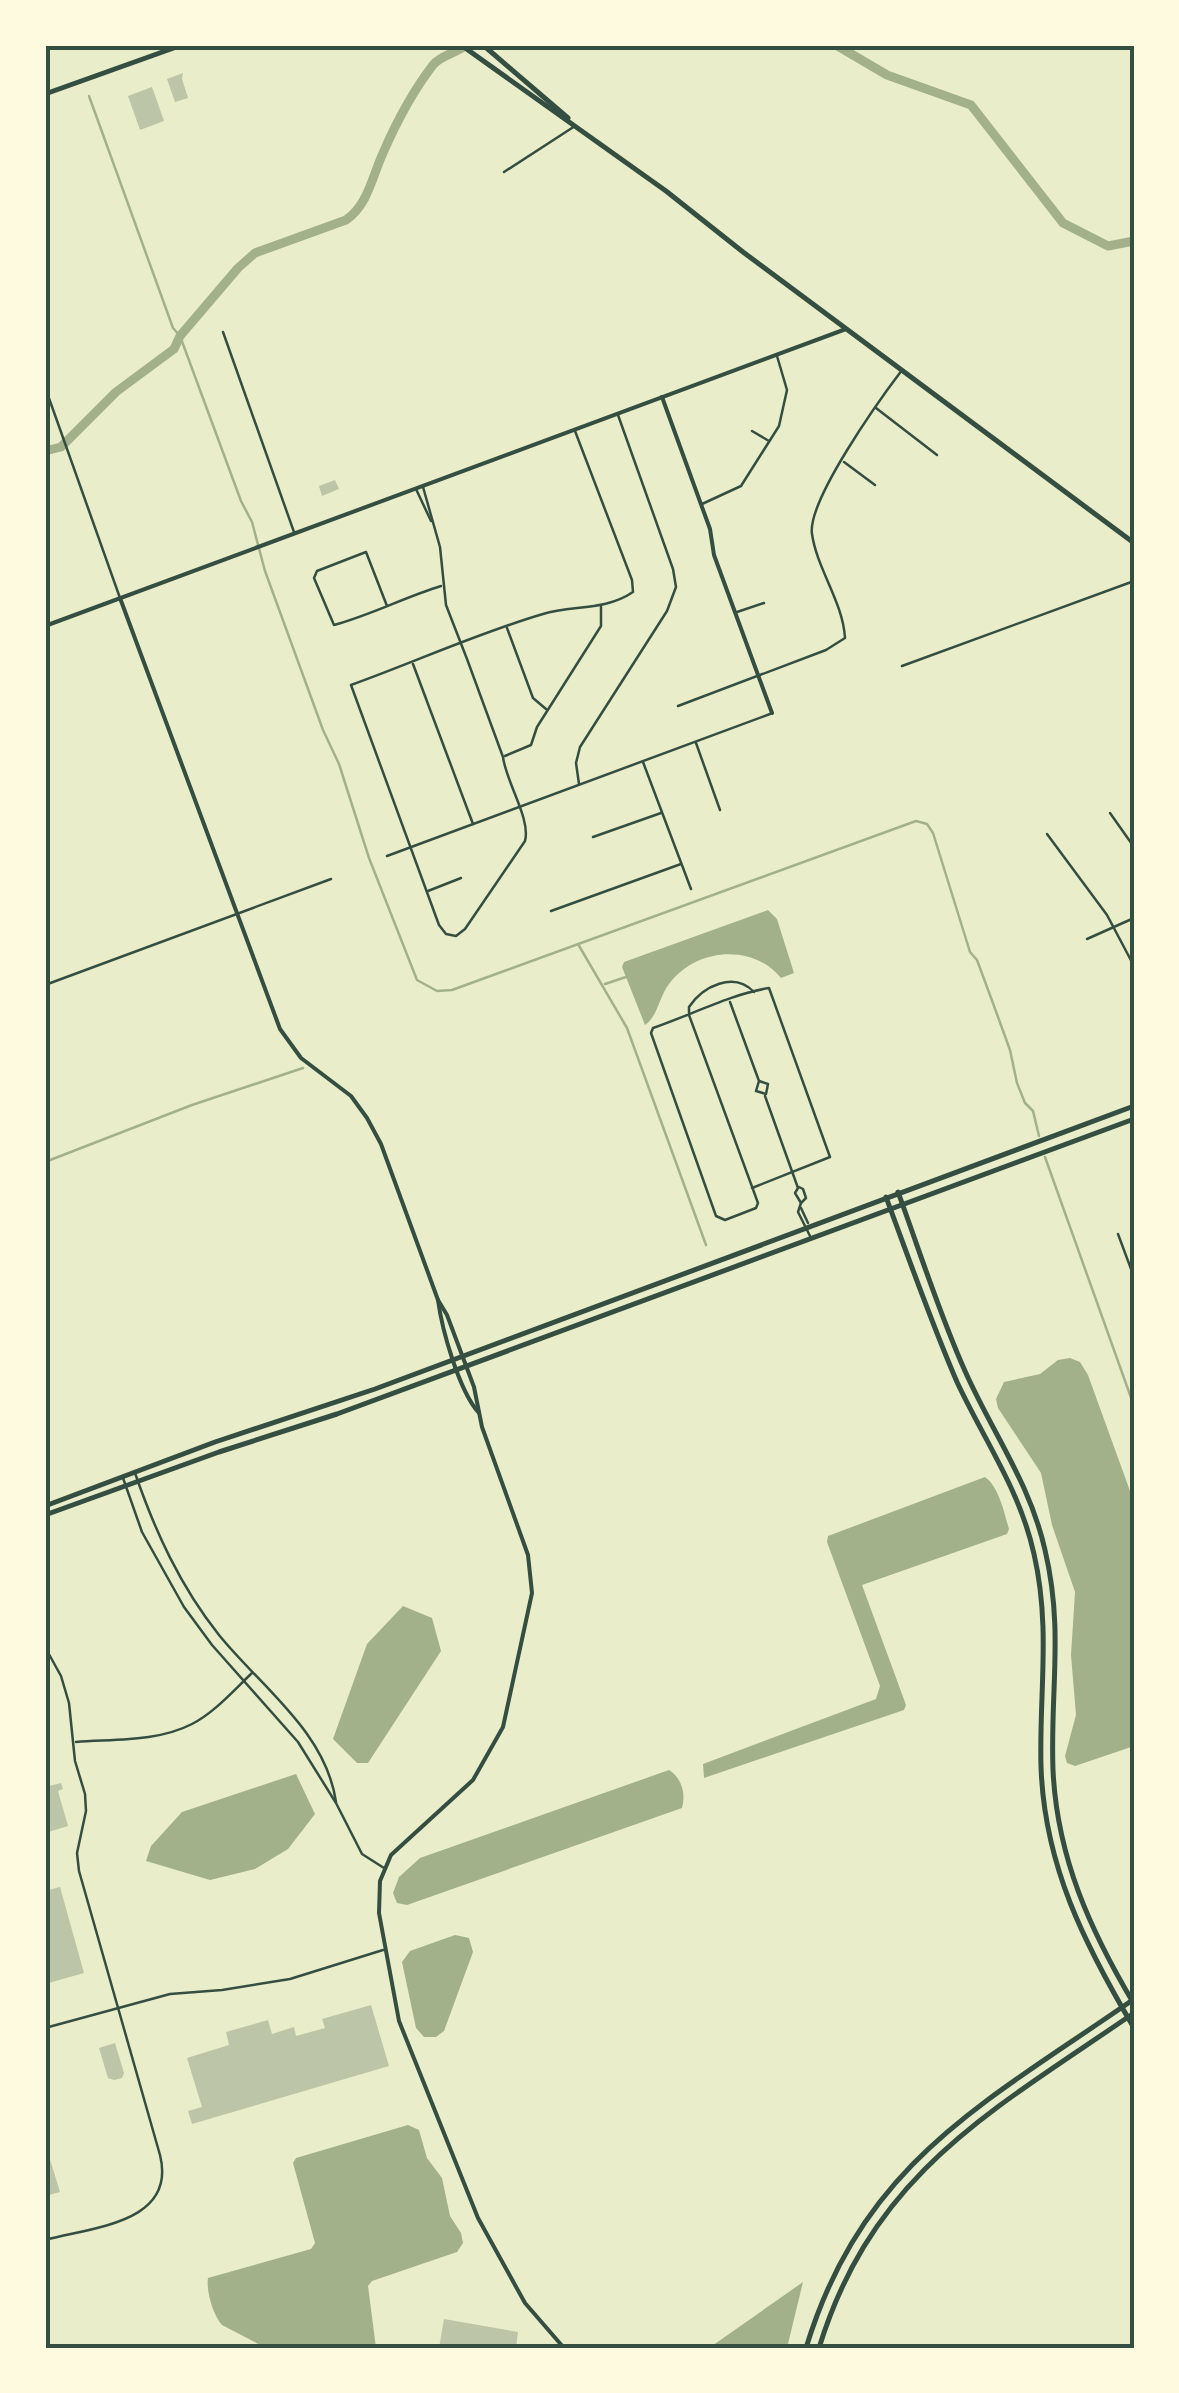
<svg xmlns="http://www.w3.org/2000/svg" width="1179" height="2393" font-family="Merriweather,serif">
<rect width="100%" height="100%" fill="#e9edc9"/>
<g fill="#a3b18a">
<path d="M768 910 777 919 794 973 781 978C752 943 696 948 669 984 659 997 658 1016 645 1025L622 967 624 962Z"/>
<path d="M1070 1358 1080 1362 1088 1375 1134 1502V1746L1075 1766 1067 1763 1065 1756 1076 1715 1071 1655 1075 1592 1052 1525 1041 1473 998 1408 996 1399 1004 1382 1040 1374 1058 1360Z"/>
<path d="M985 1477C999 1487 1004 1512 1009 1529L1007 1534 862 1585 906 1705 904 1710 704 1778 703 1764 876 1699 880 1686 827 1542 828 1536Z"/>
<path d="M403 1606 432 1618 441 1651 368 1763H357L333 1739 367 1644Z"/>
<path d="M669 1770C682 1778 686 1794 682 1808L407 1905 397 1903 393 1893 399 1877 420 1858Z"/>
<path d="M296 1774 315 1814 288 1849 255 1869 210 1880 146 1861 151 1846 182 1812Z"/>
<path d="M455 1935 469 1938 473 1952 444 2031 436 2037H424L416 2028 402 1962 410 1951Z"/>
<path d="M408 2125 419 2130 427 2158 442 2178 450 2216 461 2233 463 2243 457 2252 372 2281 368 2286 376 2348H266L222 2325C213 2315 206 2291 208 2278L311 2249 315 2243 293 2163 296 2158Z"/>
<path d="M803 2282 787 2348H709Z"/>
</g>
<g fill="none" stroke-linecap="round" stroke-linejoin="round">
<g stroke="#a3b18a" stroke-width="2.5">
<path d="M89 96 173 328 180 336 241 501 252 522 265 571 323 730 339 764 369 858 417 980 437 991 452 990 916 821 927 824 933 833 970 952 977 960 994 1006 1010 1050 1017 1083 1025 1103 1033 1111 1039 1136"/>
<path d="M578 944 627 1028 706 1245"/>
<path d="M605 984 626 977"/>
<path d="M1045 1157 1134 1406"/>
<path d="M45 1162 192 1105 303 1068"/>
</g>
<g stroke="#a3b18a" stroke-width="9">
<path d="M836 45 887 75 971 105 1063 223 1108 246 1134 241"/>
<path d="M45 451 61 447 116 392 174 349 180 336 238 268 255 253 346 220C368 205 372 177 383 153 396 123 413 91 433 65 442 54 456 54 466 45"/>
</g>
</g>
<g fill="#bcc5a7">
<path d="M183 73 182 79 188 98 175 102 167 79Z"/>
<path d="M152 87 164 121 140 130 128 96Z"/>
<path d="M335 480 339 489 322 496 319 486Z"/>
<path d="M61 1783 63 1789 58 1791 68 1826 45 1833V1787Z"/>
<path d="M60 1887 84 1973 45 1984V1891Z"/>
<path d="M371 2005 389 2066 192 2124 188 2111 202 2107 187 2058 229 2045 226 2032 268 2020 272 2034 294 2027 296 2036 325 2028 322 2019Z"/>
<path d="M115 2043 124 2073 122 2078 114 2080 108 2078 99 2048Z"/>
<path d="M45 2143 60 2192 45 2196Z"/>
<path d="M444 2319 518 2332 516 2348H439Z"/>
</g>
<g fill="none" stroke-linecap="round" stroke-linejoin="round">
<g stroke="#344e41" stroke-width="2.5">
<path d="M504 172 575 126"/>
<path d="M223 332 294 532"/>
<path d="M45 387 120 598"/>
<path d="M876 408 937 455"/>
<path d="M752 431 769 441"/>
<path d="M844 462 875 485"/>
<path d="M423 487 440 547 446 605 467 659 503 757C506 782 531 819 525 841L465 929 456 936 446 934 439 925 351 685C415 662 478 633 543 614 573 605 605 611 633 592L632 580 575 431"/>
<path d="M416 489 431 521"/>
<path d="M702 504 741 486 779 426 787 390 777 356"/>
<path d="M387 606 366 552 317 571 314 578 334 625C371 615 405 597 441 586"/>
<path d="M737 612 764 603"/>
<path d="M507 628 533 698 546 709"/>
<path d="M413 664 473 824"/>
<path d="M902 666 1134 581"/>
<path d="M678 706 826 650 845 638C843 602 817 569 812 534 807 501 880 399 902 370"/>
<path d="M696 743 720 810"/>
<path d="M505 756 531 745 537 727 601 626V607"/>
<path d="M643 762 691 889"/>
<path d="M579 784 576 763 580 747 667 611 676 587 673 569 618 415"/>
<path d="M1110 813 1134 847"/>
<path d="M1047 834 1107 915 1134 966"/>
<path d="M593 837 661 813"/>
<path d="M387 856 770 714"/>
<path d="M428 891 461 878"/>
<path d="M551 911 681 864"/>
<path d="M1087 939 1134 918"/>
<path d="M45 985 331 879"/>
<path d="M730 1002 759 1081 756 1091 766 1094 768 1084 759 1081"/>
<path d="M765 1096 798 1188 795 1193 801 1203"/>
<path d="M799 1187 803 1189 806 1198 801 1203 798 1212 811 1238"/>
<path d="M752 1188 830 1157 769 988C731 994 691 1015 653 1028L651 1033 716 1216 725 1220 756 1208 758 1203 689 1015V1007C703 986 734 971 754 992"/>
<path d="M801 1208 808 1223"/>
<path d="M1118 1234 1134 1277"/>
<path d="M135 1473C155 1531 180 1586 219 1635 261 1687 326 1732 336 1802"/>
<path d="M123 1478 142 1532 184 1607 212 1645 298 1742 336 1803 362 1854 384 1868"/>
<path d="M45 1647 61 1676 69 1703 75 1761 85 1794 86 1811 77 1853 79 1871 160 2155C177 2223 93 2227 45 2240"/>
<path d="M76 1742C114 1739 157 1742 192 1724 215 1712 233 1691 252 1673"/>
<path d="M45 2028 170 1994 222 1990 290 1979 383 1950"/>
</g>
<g stroke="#344e41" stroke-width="4">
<path d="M662 397 710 529 714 555 772 713"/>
<path d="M120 598 280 1029 301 1058 351 1096 367 1118 381 1144 438 1300C442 1330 459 1391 479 1413"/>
<path d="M45 626 846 329"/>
<path d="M438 1300 447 1315 474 1387 482 1427 528 1555 532 1593 503 1727 473 1780 391 1855 380 1881 379 1913 399 2021 478 2218 525 2303 564 2348"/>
</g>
<g stroke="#344e41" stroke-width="5">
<path d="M461 45 666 191 743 252 1134 543"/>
<path d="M483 45 568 118"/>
<path d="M898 1192C920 1252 939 1313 965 1371 992 1432 1030 1483 1045 1550 1064 1630 1050 1691 1053 1770 1057 1857 1090 1930 1134 2004"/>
<path d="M886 1197C909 1259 931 1322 957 1382 984 1440 1020 1490 1034 1554 1051 1628 1039 1693 1041 1766 1044 1865 1085 1945 1134 2028"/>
<path d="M45 1506 215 1442 375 1389 1134 1106"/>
<path d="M45 1515 219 1452 337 1414 1134 1119"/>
<path d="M806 2348C863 2161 985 2103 1134 1999"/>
<path d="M819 2348C873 2172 992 2111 1134 2013"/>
</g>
<path stroke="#344e41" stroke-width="5" d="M45 94 182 45"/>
</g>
<rect width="1179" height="2393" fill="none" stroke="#fefae0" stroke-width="95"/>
<rect x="48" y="48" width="1084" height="2298" fill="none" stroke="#344e41" stroke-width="4"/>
</svg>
